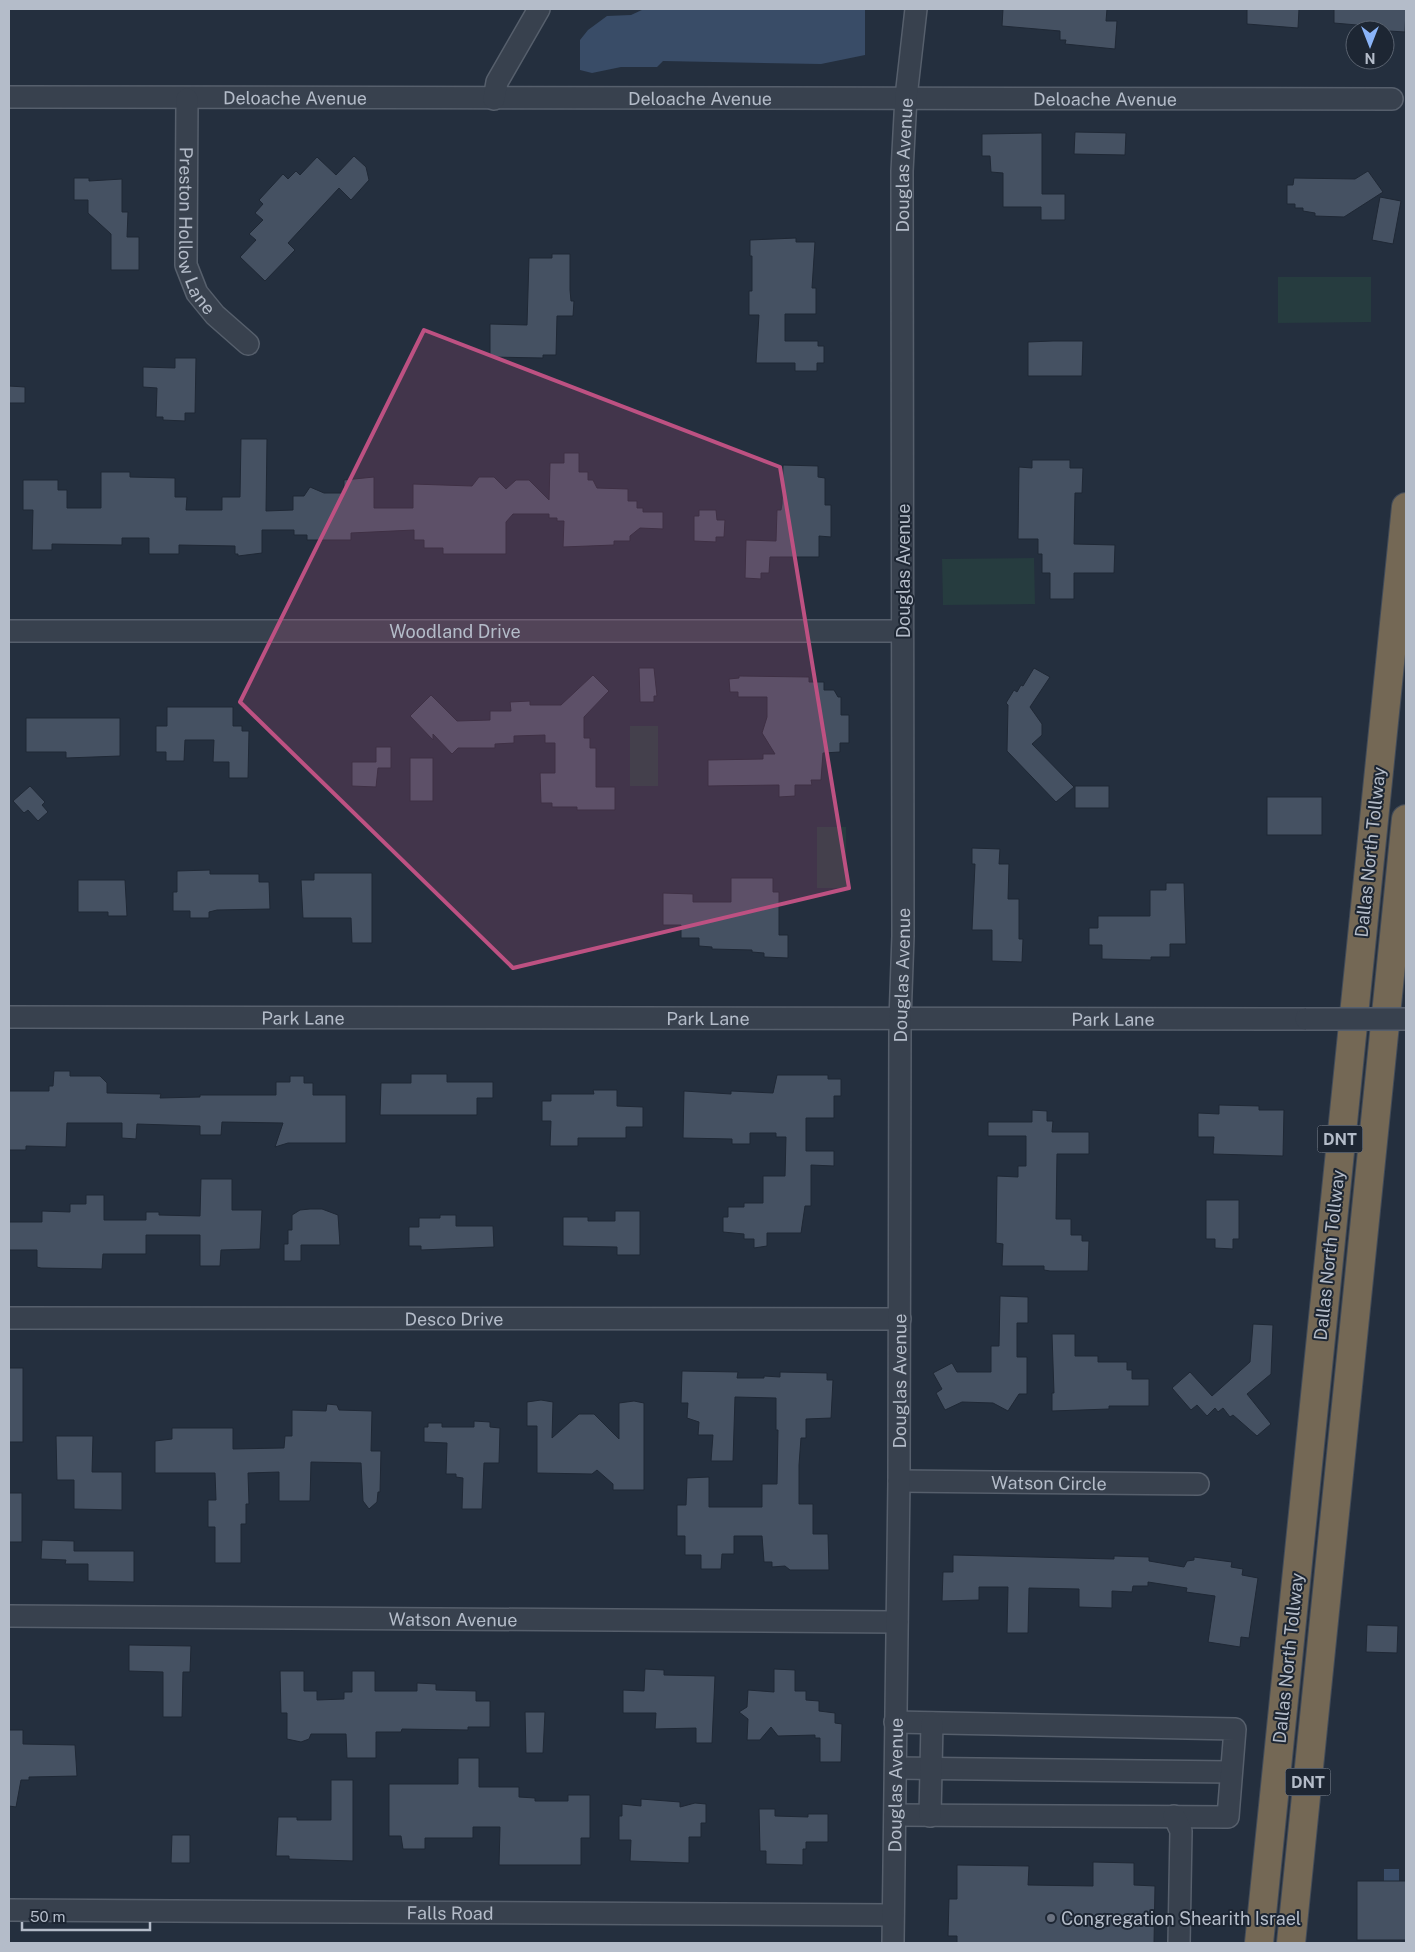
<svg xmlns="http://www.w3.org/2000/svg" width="1415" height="1952" font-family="'Public Sans',sans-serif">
<rect width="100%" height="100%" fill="#242f3e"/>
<g fill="#263c3f">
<path d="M1278 277H1371V322L1278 323Z"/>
<path d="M1034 558 1035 604 943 605 942 559Z"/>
<rect x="630" y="726" width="28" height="60"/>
<rect x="817" y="827" width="29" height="61"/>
</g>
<g fill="#394c67">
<path d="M644 9H865V55L821 64 663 61 657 67H621L592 73 580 70V40L588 30 607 16 631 15Z"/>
<rect x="1384" y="1869" width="15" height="45"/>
</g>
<g fill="#455162" stroke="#1f2835">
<path d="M1003 9H1107L1106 21H1117L1115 49 1065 44 1066 40H1060V31L1002 26Z"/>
<path d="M1247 9H1299L1298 28 1247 24Z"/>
<path d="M1334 9H1406L1405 32 1357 29V25L1334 23Z"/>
<path d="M1075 132 1126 133 1125 155 1074 154Z"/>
<path d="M1042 133V194H1065V220H1041V207H1003V173L991 172 990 156H982V134Z"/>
<path d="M354 156 366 167 369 180 351 200 339 188 288 243 295 250 265 281 240 257 256 240 249 234 263 220 255 213 263 204 259 200 283 174 288 179 296 171 300 175 317 157 336 175Z"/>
<path d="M1368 171 1383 192 1344 217 1315 216V213L1303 211V208H1295V204H1287V185H1293L1294 178 1355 179Z"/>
<path d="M74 178H89V181L122 179V212H128L127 237H139V270H111V234L88 213V200H74Z"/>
<path d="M1380 197 1401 201 1393 244 1372 240Z"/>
<path d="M796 238V242H815L812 288H816V314H785V341H818V346H824V363H817V371H795V363H756L759 315H749V291H752V256H750V240Z"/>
<path d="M552 254H570V290L571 301H574L573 316H557L556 355H543V358L490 357V324L527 325 529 258H552Z"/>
<path d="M1053 341H1083L1082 376H1028V342Z"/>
<path d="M175 358H196L195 413H185V421L163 420V417H156L157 388 143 387V367L175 368Z"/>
<path d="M9 386 25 387V403H9Z"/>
<path d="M241 439H267L266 511 293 510V496H304L310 487 324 493H344V480L374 477V508H413V484L472 486 479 477H494L506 489 516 480H529L549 500 550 463H564V453H579V472H588V480H593L597 488 628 489V501H637V508H643V512H663V529L640 528 630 536V541H614V545L563 547 564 521H557V518H549V514H513L506 522V554H443V548H424V540H414V530L351 533V540H307V535H294V530H262V553L238 556V554H235V546L179 545V554H149V538H122V545L52 544V550H32L33 510H23V480H58V490H67V508H101V472H130V477L175 478V497H187L186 510H222V497H240Z"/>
<path d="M1032 460H1070V468H1083L1082 493H1075L1074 544 1115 545 1114 573H1074V599H1050V573H1042V554H1038V539H1018L1019 467 1032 468Z"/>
<path d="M783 465 818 466V477L825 478V505H831V537L819 536V557H770L769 573H761V579L745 578 746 540 776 541 777 510H781L782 504Z"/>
<path d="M699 510H716L717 520H725L724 537H716V542L694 541V516H699Z"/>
<path d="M639 668H654L657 696H654V702H640Z"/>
<path d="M1034 668 1050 677 1030 707 1042 724V735L1032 744 1074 787 1056 802 1007 751 1008 705 1006 703 1014 690 1017 692 1021 685 1023 686Z"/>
<path d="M593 675 609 691 584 717V738H590V748H596V787H615V810H577V807H552V803H541L540 773H555V743H545V735L514 736V743L495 744V748H458L452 754 433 734V740L410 716 431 695 457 721 490 720V711H511L510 702 530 701V705H561Z"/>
<path d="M739 676 809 677V682H824V690H834L838 697H841V715H849V743H840V752L823 753 821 780H811L812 785H795V796L779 797V785L708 786V760L763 759V754H775L762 733 767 717V697H738V692H730L729 679 739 678Z"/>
<path d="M167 707H233V726H242V731H249L248 778H229V762H213L214 740H185L184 761H166V752H156V726H167Z"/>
<path d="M26 718H120V756L66 758V752H26Z"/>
<path d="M376 747H391V768H378L376 787 352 786V762H376Z"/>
<rect x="410" y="758" width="23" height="43"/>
<path d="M30 786 45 802 42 805 48 812 38 821 28 810 24 813 13 801Z"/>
<rect x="1075" y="786" width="34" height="22"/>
<rect x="1267" y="797" width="55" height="38"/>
<path d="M972 848 1000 849 999 864H1009L1008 899H1019V939H1023L1022 962 992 961V930H972L975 864H972Z"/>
<path d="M210 870V874H259V882H269L270 909 217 910 209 912V918H190V911H173V892H177V871Z"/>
<path d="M314 873H372V943H352L351 918H303L301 880H314Z"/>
<path d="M731 878H773V892H779V935H788V958L764 957V953L752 952V950L712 949V947L699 946V938H681V925H663V893L693 894V902H731Z"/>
<path d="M78 880H125L127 916H108V912H78Z"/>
<path d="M1166 883H1184L1186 944H1170V957H1151V960L1102 959V945H1089V928H1098V916H1150V890H1166Z"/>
<path d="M54 1071H70V1076H100L107 1083V1093L161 1094 160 1098 200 1097V1095H276V1082H290V1076H304V1083H313V1095H346V1143H288L275 1147 283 1123 222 1122 221 1135H200V1126L137 1124 136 1139 122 1138V1123H67L66 1147 26 1146V1150H9V1091H49V1086H53Z"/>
<path d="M411 1074H447V1082H493V1098H477V1115H380L381 1083H411Z"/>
<path d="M777 1075H828V1079H841V1096H834V1118H806V1151H834V1166L811 1165V1206H805L801 1233H767V1246L754 1248V1239H744V1234L723 1232V1217H728V1207H744V1203H763V1176H785L786 1137H776V1133H750V1144H732V1139L683 1138 684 1091 731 1094V1091L773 1093Z"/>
<path d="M593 1090H617V1106L643 1107V1127H626V1138H578V1146H550L551 1121H542V1101H551V1094H594Z"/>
<path d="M1219 1105 1259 1106V1110H1284L1283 1156 1213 1154 1214 1137H1198V1113L1219 1114Z"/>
<path d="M1032 1110 1047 1111V1121H1053L1052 1132H1089V1154H1057L1056 1219H1071V1235H1082V1241H1089L1088 1271H1050L1044 1270V1266H1002L1003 1244 996 1243 997 1176 1018 1177V1166H1026V1136H988V1122H1032Z"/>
<path d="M201 1179H232V1210H262L260 1249 221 1250 220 1266H200V1235H146V1254H103L102 1269 41 1268 37 1267V1250H9V1222H42V1211L70 1212V1204H86V1195H104V1220H146V1212H159V1215L200 1216Z"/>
<path d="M1206 1200H1239V1239H1233V1249L1215 1248V1239H1206Z"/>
<path d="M310 1209H322L338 1215 340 1245H301V1261H284V1244H288V1230H292V1215L300 1210Z"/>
<path d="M615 1211H640V1255H617V1247L563 1246V1217H588V1221H615Z"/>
<path d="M440 1215H456V1226H493L494 1247 421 1250V1246H409V1227H419V1218H440Z"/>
<path d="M1000 1296 1028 1297V1323H1017V1357H1027V1394H1019L1008 1411 993 1403 962 1402 945 1410 936 1393 942 1389 933 1373 952 1363 957 1372H991V1346H999Z"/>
<path d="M1253 1324 1273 1325 1271 1374 1247 1394 1271 1424 1257 1436 1233 1415 1230 1417 1223 1408 1218 1412 1215 1408 1207 1416 1197 1405 1191 1410 1172 1388 1190 1372 1212 1396 1250 1362Z"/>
<path d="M1052 1334H1075V1356H1098V1362H1127V1370H1132V1379H1149V1406H1109V1409L1052 1411V1393H1054Z"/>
<rect x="9" y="1368" width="14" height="74"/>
<path d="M682 1371 738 1372 737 1378H764V1376L780 1377V1372L827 1373V1380H833L831 1418 806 1419V1438H801L799 1465V1504H813V1534H828L829 1570H790L785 1566 772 1567V1562H764L762 1536H734V1554H722L721 1569H701V1555H685V1536H677V1505H686L687 1478 709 1477V1507H762V1484H777L778 1430H776V1398L735 1397 733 1461H711L713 1435H698L699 1422 687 1418 688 1403H681Z"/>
<path d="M541 1400 553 1402 552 1438 579 1414H594L619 1439V1403L634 1401 644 1403V1490H613V1484L597 1470 592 1474 537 1473V1426H527V1402Z"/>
<path d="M327 1404 337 1405 339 1410 372 1411 371 1451H381L380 1492H378L377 1502 369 1509 363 1501 361 1463 311 1462 310 1501H279V1472L248 1473 249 1504H246V1524H241V1563H215V1527H208V1500H216L215 1473H155V1441L172 1439V1428H233V1449L284 1448 285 1436H292V1410L326 1411Z"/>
<path d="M474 1421 490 1422V1427L500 1428 499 1463H484L482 1509H462L463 1478 456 1477V1474H446L447 1443 424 1442V1427H428V1423H442V1427H474Z"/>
<path d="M56 1436H93L92 1472H122V1510L74 1509V1480H57Z"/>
<rect x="9" y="1493" width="13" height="49"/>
<path d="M42 1540 74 1541V1551H134V1582L88 1581V1564H65L66 1560 41 1559Z"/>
<path d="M953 1555 1114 1559V1556L1149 1557V1561L1184 1567 1187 1561 1194 1560V1557L1232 1562 1231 1567 1243 1569 1242 1575 1258 1578 1249 1638 1241 1637 1240 1647 1208 1642 1215 1596 1186 1592 1187 1588 1148 1582V1586H1133L1132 1592 1112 1591V1608L1079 1607V1589L1029 1588 1028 1633H1007L1008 1587H979V1600L942 1601 943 1572H953Z"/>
<path d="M1367 1625 1398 1626 1397 1653 1366 1652Z"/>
<path d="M129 1645 191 1646 190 1672H183L182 1717H163V1672L129 1671Z"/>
<path d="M645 1669 664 1670V1675L715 1676 712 1743H696V1728L655 1729 656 1713H623V1690L644 1691Z"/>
<path d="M774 1669 795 1670V1691H806V1700L819 1701V1711L835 1713V1723L842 1724 841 1762H820V1738H815V1735L778 1736 771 1727 760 1740H747L748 1719 739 1712 747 1707 748 1690 774 1692Z"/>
<path d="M280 1671H304V1691H317V1700L344 1699V1692H352V1671H375V1691H417V1683L436 1684V1690L476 1691V1701H490V1727H468V1730L402 1729 401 1732H376V1758H347L346 1734H311L309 1739 301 1742 287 1739V1713H281Z"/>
<path d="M525 1712H545L543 1753H526Z"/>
<path d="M9 1730H23V1744L75 1745 77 1776 29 1777V1780H21L16 1807 9 1806Z"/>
<path d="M458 1758H479V1787H519V1797L535 1798V1801H568V1795H590V1838H581V1865H499L500 1827H473V1838H425V1849H403L401 1836H389V1784H458Z"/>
<path d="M331 1780H353V1861L289 1859V1856H276L278 1817H297V1820H331Z"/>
<path d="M641 1799 680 1802V1807L695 1803 706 1804V1823H701V1837H689V1863L630 1861 631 1840H619V1816H622V1804L641 1806Z"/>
<path d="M759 1809H775V1816L808 1817V1814H828V1842H806V1849H803V1865L766 1864V1851H760Z"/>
<path d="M172 1835H190V1863H171Z"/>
<path d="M1093 1862 1134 1863V1885L1155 1886 1154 1943H957V1936H948L949 1899H957V1865L1029 1866 1028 1885 1093 1886Z"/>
<rect x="1357" y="1881" width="49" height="59"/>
</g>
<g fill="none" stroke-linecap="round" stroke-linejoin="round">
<defs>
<g id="minor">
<path id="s1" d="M9 97 1392 99"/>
<path id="s2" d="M187 99 186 265 197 293 215 315 248 344"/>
<path d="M494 99 497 82 539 9"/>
<path id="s3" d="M9 631H902"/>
<path id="s4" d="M9 1017 1306 1019"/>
<path id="s5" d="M9 1318 900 1319"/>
<path id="s6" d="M899 1481 1198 1484"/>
<path id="s7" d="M9 1616 897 1622"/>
<path d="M896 1768 1231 1772"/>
<path d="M895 1815 1228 1817 1235 1729 895 1722"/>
<path d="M930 1816 932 1723"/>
<path d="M1174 1816 1181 1831 1179 1943"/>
<path id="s8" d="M9 1910 893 1915"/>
<path id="s9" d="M893 1943 899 1481 900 1020 903 936 902 171 906 97 916 9"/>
</g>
<g id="highway">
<path d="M1259 1943 1406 507"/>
<path d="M1291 1943 1406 819"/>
</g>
</defs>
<use href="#minor" stroke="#565f6c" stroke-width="24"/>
<use href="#highway" stroke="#434c59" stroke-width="30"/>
<use href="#minor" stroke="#38414e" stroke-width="21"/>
<use href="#highway" stroke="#746855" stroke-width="28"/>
<defs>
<path id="minor-bridge" d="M1306 1019H1406"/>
</defs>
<use href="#minor-bridge" stroke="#565f6c" stroke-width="24" stroke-linecap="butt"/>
<use href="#minor-bridge" stroke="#38414e" stroke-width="21"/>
</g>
<path fill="#bd5182" fill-opacity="0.2" stroke="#bd5182" stroke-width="4" stroke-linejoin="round" d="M424 330 780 467 849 888 513 968 240 702Z"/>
<circle fill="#6b7280" stroke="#1d2633" stroke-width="2" cx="1051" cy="1918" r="5"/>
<g text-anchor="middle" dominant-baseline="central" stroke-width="4" stroke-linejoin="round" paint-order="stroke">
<g fill="#1d2633" stroke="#878f9c" stroke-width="1">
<rect x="1317.5" y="1125.5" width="45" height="27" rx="4"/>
<rect x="1285.5" y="1768.5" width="45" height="27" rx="4"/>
</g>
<g font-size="16" font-weight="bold" fill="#b4bcc9">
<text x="1340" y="1139">DNT</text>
<text x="1308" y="1782">DNT</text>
</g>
<g font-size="18" fill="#b4bcc9" stroke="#1d2633">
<text stroke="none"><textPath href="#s1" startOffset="691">Deloache Avenue</textPath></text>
<text stroke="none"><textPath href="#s1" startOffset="1096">Deloache Avenue</textPath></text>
<text stroke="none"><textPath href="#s1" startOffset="286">Deloache Avenue</textPath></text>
<text stroke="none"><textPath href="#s9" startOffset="1778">Douglas Avenue</textPath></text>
<text stroke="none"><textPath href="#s2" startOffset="134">Preston Hollow Lane</textPath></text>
<text transform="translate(903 571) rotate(-90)">Douglas Avenue</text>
<text stroke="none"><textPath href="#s3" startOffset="446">Woodland Drive</textPath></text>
<text transform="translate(1370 852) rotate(-84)">Dallas North Tollway</text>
<text stroke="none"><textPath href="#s9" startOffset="968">Douglas Avenue</textPath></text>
<text stroke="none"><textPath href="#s4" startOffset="294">Park Lane</textPath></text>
<text stroke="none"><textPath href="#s4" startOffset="699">Park Lane</textPath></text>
<text stroke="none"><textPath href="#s4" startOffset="1104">Park Lane</textPath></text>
<text transform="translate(1329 1255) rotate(-84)">Dallas North Tollway</text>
<text stroke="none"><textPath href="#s5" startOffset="445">Desco Drive</textPath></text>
<text stroke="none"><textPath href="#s9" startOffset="562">Douglas Avenue</textPath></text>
<text stroke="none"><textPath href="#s6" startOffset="150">Watson Circle</textPath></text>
<text stroke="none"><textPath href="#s7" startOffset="444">Watson Avenue</textPath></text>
<text transform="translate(1288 1658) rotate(-84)">Dallas North Tollway</text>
<text stroke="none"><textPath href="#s9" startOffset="158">Douglas Avenue</textPath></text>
<text stroke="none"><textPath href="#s8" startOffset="441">Falls Road</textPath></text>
</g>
<g font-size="18" fill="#b4bcc9" stroke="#1d2633" text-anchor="start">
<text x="1061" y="1918">Congregation Shearith Israel</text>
</g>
</g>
<rect width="1415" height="1952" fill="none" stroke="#b4bcc9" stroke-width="20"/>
<g transform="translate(1370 45) rotate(180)"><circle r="24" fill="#1d2633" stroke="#59626f"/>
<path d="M0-4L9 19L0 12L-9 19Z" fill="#8ab4f8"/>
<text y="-8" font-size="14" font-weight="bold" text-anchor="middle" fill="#b4bcc9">N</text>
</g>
<path d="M22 1922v8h128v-8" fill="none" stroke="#b4bcc9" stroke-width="2.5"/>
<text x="30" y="1922" font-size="15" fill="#b4bcc9" stroke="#1d2633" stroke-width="4" paint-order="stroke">50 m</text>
</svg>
